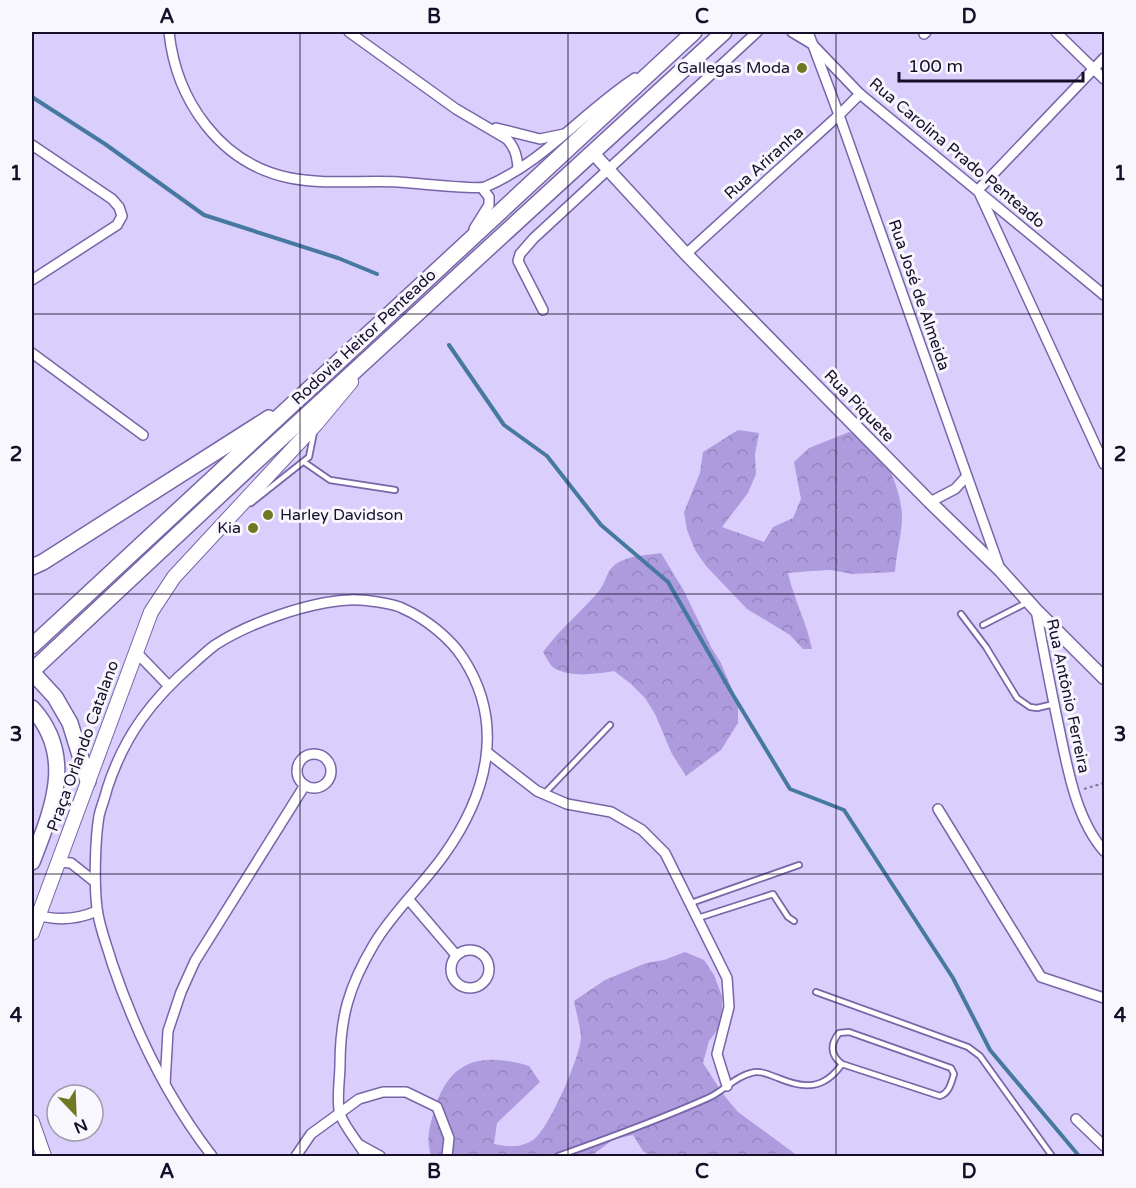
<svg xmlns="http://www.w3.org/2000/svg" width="1136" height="1188" font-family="'Varela Round',sans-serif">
<defs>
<pattern id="forest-crowns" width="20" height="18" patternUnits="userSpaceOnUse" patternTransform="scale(1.5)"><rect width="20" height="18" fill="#ad9bde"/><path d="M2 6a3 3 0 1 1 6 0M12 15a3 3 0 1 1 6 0" fill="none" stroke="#9484be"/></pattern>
</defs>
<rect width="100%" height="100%" fill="#dacffc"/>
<g fill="url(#forest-crowns)">
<path d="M738 430 759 433 755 454 756 474 748 493 722 527 764 542 773 527 793 518 801 499 794 462 809 448 849 432 872 438C887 462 903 492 902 521 901 537 896 555 895 572L852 574 831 570 811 571 788 573C794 600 807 623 812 649H803L790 635 747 609 706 566 695 550 687 530 684 512 700 473 703 452Z"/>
<path d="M661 553 684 591 711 647 721 663 738 704V723L721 750 686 776 672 754 655 714 645 698 631 684 614 671C595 674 572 678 554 668 550 665 546 657 543 652 559 630 581 612 599 591 609 578 605 567 624 560 635 555 649 555 661 553Z"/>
<path d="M685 952 704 960 714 975 722 996V1024L709 1041 703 1063 723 1094 738 1112 798 1156H650L643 1151 633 1135 614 1139 591 1156H431C426 1138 429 1129 434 1111 449 1059 481 1052 529 1066L540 1082 497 1123 494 1144C509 1147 520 1148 533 1140 548 1131 581 1055 581 1037 580 1025 576 1012 574 1001L605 980 646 963 664 960Z"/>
</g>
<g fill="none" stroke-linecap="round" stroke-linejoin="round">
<g stroke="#4779a0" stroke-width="4">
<path d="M32 97 105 144 204 215 338 258 377 274"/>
<path d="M449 345 504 425 547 456 601 525 668 582 733 695 790 789 844 810 953 978 990 1050 1079 1156"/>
</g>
<defs>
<g id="service">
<path d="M304 462 330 480 395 490"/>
<path d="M251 503 309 457 314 432"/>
<path d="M961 614 986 647 1017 698 1030 707 1037 708 1054 704"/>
<path d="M983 625 1028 602"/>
<path d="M544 794 610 725"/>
<path d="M691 903 799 865"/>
<path d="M698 918 773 894 788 917 794 921"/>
<path d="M816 992 968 1047 980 1056 1052 1156"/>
<path d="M849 1032 951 1068 954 1074C951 1084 949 1093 940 1096L842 1064C830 1055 830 1044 839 1033Z"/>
<path d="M558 1156C609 1138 659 1120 708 1098 724 1091 734 1077 751 1073 761 1070 769 1075 778 1078 804 1089 824 1090 842 1064"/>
</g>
<g id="minor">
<path d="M169 32C176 100 220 164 290 178 326 185 363 180 399 182 414 183 476 190 485 187 543 163 583 112 635 78"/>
<path d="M349 32 456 109 507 139C515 148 517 156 518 168"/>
<path d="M792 32 812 44 860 94 1104 295"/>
<path d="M808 32 839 115 1000 569"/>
<path d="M1056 32 1104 79"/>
<path d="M924 34 926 32"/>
<path d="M1104 58 978 190 1104 464"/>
<path d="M496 128 540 139 564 134"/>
<path d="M32 145 112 199 119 207 122 216 117 225 32 280"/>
<path d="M474 229 489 205V197L482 188"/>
<path d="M686 254 839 115 860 94"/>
<path d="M543 310 518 261 520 254 534 238 757 32"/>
<path d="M32 353 143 435"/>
<path d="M930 502 955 489 966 477"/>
<path d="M1036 610C1043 648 1050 685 1058 723 1067 765 1075 818 1104 851"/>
<path d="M136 652 168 685"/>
<path d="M488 753 537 791 567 804 611 812 642 830 665 853 727 978 729 1007 717 1054 727 1086"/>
<circle cx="314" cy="771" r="17"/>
<path d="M938 809 1041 977 1104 998"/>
<path d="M57 862 71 863 95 882"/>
<path d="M409 900 456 955"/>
<path d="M32 913C53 921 76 920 97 911"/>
<circle cx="470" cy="969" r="19"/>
<path d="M165 1084 168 1031 181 992 195 961 305 785"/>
<path d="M1076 1119 1104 1146"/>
<path d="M360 1145 380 1156"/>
<path d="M212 1156C168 1099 135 1031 112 963 107 945 99 927 97 908 94 884 95 840 99 816 101 807 105 798 107 789 124 736 152 699 194 663 201 657 208 650 215 645 249 623 308 602 349 600 361 599 394 603 404 609 426 619 450 638 463 658 506 724 487 795 444 855 422 886 393 912 374 944 349 986 340 1017 340 1065 340 1078 336 1103 340 1114 345 1128 359 1143 366 1156"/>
<path d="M296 1156 311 1134 359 1099 383 1092H406L437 1107 449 1138 447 1156"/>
</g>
<path id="tertiary" d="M593 153 686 254 930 502 1000 570 1036 610 1104 678"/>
<g id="secondary">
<path d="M32 933 151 612 174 577 316 424 351 382"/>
<path d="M32 1122 44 1156"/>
</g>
<g id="primary">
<path d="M32 567 43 562 269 418"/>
<path d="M32 646 694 32"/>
<path d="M32 671 251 466 724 32"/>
<path d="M32 672 55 697 70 723 88 781"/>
<path d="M32 708C76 756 52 810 32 862"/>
</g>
</defs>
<use href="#service" stroke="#7865a8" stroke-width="8"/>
<use href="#minor" stroke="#7865a8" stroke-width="12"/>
<use href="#tertiary" stroke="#7865a8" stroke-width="15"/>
<use href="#secondary" stroke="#7865a8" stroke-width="16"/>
<use href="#primary" stroke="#7865a8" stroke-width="18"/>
<path stroke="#80769a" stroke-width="2" stroke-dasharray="3 3" stroke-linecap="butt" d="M1084 789 1104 783"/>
<use href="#service" stroke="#fff" stroke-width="4.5"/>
<use href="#minor" stroke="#fff" stroke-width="9"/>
<use href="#tertiary" stroke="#fff" stroke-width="12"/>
<use href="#secondary" stroke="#fff" stroke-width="14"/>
<use href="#primary" stroke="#fff" stroke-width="15"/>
</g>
<path fill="none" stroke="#170f29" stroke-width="1.5" stroke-opacity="0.55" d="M300 32V1156M568 32V1156M836 32V1156M32 314H1104M32 594H1104M32 874H1104"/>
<g fill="#6f7924" stroke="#f8f7fe" stroke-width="2">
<circle cx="802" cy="68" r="6"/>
<circle cx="268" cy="515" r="6"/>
<circle cx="253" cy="528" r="6"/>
</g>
<g text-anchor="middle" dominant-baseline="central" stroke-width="6" stroke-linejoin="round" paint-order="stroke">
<g font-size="16" fill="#170f29" stroke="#f8f7fe" text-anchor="end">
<text x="790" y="68">Gallegas Moda</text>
<text x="280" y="515" text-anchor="start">Harley Davidson</text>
<text x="241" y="528">Kia</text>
</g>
<g font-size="16" fill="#170f29" stroke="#f8f7fe">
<text transform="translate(957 153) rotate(40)">Rua Carolina Prado Penteado</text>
<text transform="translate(764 163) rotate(-42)">Rua Ariranha</text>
<text transform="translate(919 295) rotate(71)">Rua José de Almeida</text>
<text transform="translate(364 337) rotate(-43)">Rodovia Heitor Penteado</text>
<text transform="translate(859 406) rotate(46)">Rua Piquete</text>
<text transform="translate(1068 696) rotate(78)">Rua Antônio Ferreira</text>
<text transform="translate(83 746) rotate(-70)">Praça Orlando Catalano</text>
</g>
</g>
<rect width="1136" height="1188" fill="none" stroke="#f8f7fe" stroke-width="66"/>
<g transform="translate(75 1113) rotate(157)"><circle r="28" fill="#f8f7fe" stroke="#9e9aa9" stroke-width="1.5"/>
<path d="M0-4.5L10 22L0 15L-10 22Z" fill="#6f7924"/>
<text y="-9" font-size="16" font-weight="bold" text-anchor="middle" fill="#170f29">N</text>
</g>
<path d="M899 72v9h184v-9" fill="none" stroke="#170f29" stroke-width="3"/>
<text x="908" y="72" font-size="18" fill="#170f29" stroke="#f8f7fe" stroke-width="4.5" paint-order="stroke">100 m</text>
<rect x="33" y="33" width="1070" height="1122" fill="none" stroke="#170f29" stroke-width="2"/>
<g font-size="20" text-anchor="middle" font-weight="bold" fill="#170f29">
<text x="167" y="23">A</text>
<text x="434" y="23">B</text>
<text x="702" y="23">C</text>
<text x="969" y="23">D</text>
<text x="16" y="180">1</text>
<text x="1120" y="180">1</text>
<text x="16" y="461">2</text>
<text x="1120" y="461">2</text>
<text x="16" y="741">3</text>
<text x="1120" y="741">3</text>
<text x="16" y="1022">4</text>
<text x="1120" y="1022">4</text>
<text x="167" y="1178">A</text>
<text x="434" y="1178">B</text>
<text x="702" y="1178">C</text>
<text x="969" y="1178">D</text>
</g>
</svg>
